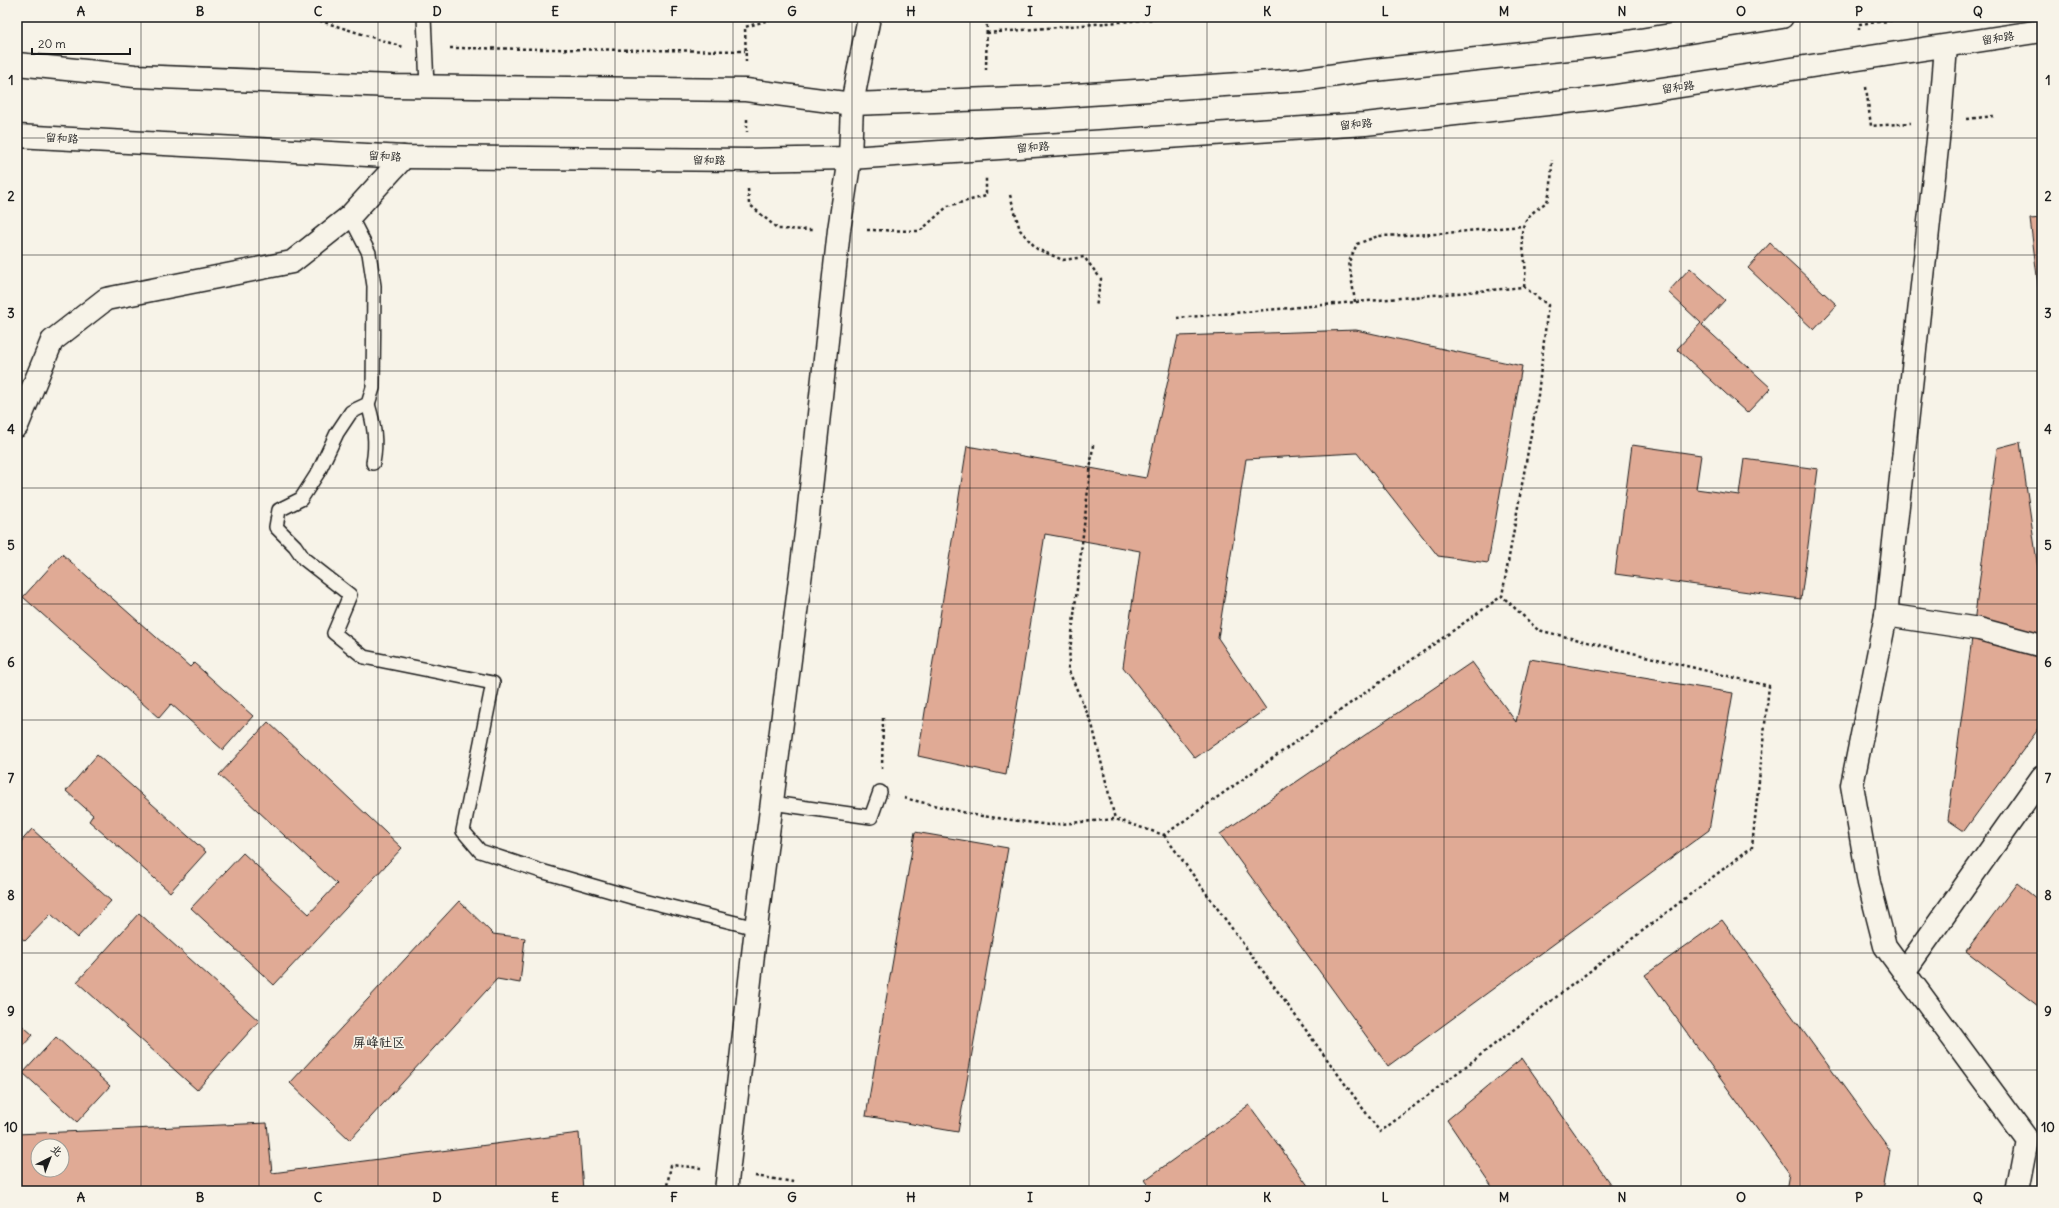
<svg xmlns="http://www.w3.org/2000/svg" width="2059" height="1208" font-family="Delius,'LXGW WenKai TC',sans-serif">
<rect width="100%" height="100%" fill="#f7f3e8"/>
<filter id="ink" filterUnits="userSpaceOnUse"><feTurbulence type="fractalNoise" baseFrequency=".025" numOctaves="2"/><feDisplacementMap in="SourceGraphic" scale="8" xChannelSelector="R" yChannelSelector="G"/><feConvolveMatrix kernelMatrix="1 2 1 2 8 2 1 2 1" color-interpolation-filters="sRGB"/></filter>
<g filter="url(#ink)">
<g fill="#e0aa95" stroke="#1c1c1c" fill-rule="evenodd">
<path d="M2042 218V317L2030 219Z"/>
<path d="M1770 243 1837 305 1814 330 1748 268Z"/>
<path d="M1690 268 1725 300 1702 325 1771 388 1747 413 1677 349 1701 323 1668 292Z"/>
<path d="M1356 330 1522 366 1488 563 1438 556 1357 453 1246 459 1218 638 1266 709 1195 758 1123 667 1140 551 1045 534 1006 775 918 756 967 446 1146 478 1178 336Z"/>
<path d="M2020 442 2042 597V724L1964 831 1948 820 1997 448Z"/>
<path d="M1632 445 1701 455 1696 489 1739 495 1744 459 1818 469 1801 599 1615 574Z"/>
<path d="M62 554 190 667 194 663 253 716 223 750 171 704 159 718 23 597Z"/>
<path d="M1530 659 1733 693 1709 830 1388 1066 1220 834 1472 662 1516 722Z"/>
<path d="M268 722 402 848 274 985 191 908 243 853 309 914 337 884 219 775Z"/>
<path d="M97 755 206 852 170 892 89 821 93 815 66 791Z"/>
<path d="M32 829 111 901 77 938 51 914 25 941 17 934V846Z"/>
<path d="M915 832 1008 848 958 1132 866 1116Z"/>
<path d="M2017 883 2042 903V1009L1966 951Z"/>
<path d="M459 901 493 934 525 938 520 983 497 979 350 1140 290 1083Z"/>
<path d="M139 913 259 1021 197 1090 77 982Z"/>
<path d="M1722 920 1890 1150 1883 1191H1786L1789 1173 1645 975Z"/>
<path d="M17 1021 33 1035 17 1052Z"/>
<path d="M56 1037 110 1086 77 1122 23 1073Z"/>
<path d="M1522 1058 1615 1191H1495L1447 1120Z"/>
<path d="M1249 1105 1312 1191H1153L1145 1180Z"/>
<path d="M267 1123 272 1173 579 1133 583 1191H17V1134ZM38 1146H62V1170H38Z"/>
</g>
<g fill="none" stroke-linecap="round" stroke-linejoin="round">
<defs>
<g id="lane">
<path d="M424 17 427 86"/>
<path d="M350 216 369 253 374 286 373 388 368 404 351 412 337 433 319 471 301 499 279 510 276 527 295 546 304 559 350 595 334 633 364 657 493 683 463 831 480 851 541 871 635 898 756 928"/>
<path d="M368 404C374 424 377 442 373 463"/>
<path d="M772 803 871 817 880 792"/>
</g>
<g id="street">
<path d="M850 158 852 104 869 17"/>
<path d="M17 426 52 341 106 299 292 262 350 216 404 157"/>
<path d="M1886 615 1979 629 2042 646"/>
<path d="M1904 972 2042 777"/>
</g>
<g id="secondary">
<path d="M1946 47 1940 121 1886 615 1852 785 1869 883 1885 946 2027 1139 2017 1191"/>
<path d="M17 64 135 76 393 86 746 90 852 104 1045 97 1301 80 1365 71 1615 44 1782 17"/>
<path d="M17 136 404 157 748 160 850 158 1365 124 1602 98 2042 31"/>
<path d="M726 1191 756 928 807 525 839 230 850 158"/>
</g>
</defs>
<use href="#lane" stroke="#1c1c1c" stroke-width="16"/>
<use href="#street" stroke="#1c1c1c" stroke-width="25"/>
<use href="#secondary" stroke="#1c1c1c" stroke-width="25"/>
<g stroke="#1c1c1c" stroke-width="2.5" stroke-dasharray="3 3" stroke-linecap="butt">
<path d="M308 17 403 47"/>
<path d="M1859 30V24L1897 20V17"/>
<path d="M987 33 1177 17"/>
<path d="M450 48 745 51"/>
<path d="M746 62 745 27 779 17"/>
<path d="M986 70 987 17"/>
<path d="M1866 87 1871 126 1911 123"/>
<path d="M747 119V132"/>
<path d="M1967 119 1994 116"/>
<path d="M748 189 749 204 778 229 812 230"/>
<path d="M1010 195 1020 230 1037 249 1063 260 1084 257 1101 279 1096 307"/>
<path d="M867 230 920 231 948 206 986 196V177"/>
<path d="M1524 287C1525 279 1526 270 1525 262 1521 230 1516 222 1547 202L1551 186 1552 160"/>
<path d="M1355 302 1349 262 1357 244 1378 236 1435 234 1522 226"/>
<path d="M1093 445 1068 669 1092 724 1115 819"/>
<path d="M882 769 883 718"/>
<path d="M904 798 975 815 1049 825 1115 819 1164 835 1502 596 1538 395 1548 305 1524 287 1177 318"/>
<path d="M1164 835 1380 1132 1752 847 1769 686 1538 630 1502 596"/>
<path d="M755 1176 794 1182"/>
<path d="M666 1191 671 1165 701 1168"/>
</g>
<use href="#lane" stroke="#f7f3e8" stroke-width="13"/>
<use href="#street" stroke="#f7f3e8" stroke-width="22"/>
<use href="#secondary" stroke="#f7f3e8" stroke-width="22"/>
</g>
</g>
<path fill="none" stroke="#1c1c1c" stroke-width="1" stroke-opacity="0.55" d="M141 17V1191M259 17V1191M378 17V1191M496 17V1191M615 17V1191M733 17V1191M852 17V1191M970 17V1191M1089 17V1191M1207 17V1191M1326 17V1191M1444 17V1191M1563 17V1191M1681 17V1191M1800 17V1191M1918 17V1191M17 138H2042M17 255H2042M17 371H2042M17 488H2042M17 604H2042M17 720H2042M17 837H2042M17 953H2042M17 1070H2042"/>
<g text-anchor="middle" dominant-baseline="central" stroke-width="3.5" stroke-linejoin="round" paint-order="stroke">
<g font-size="11" fill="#1c1c1c" stroke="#f7f3e8">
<text transform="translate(1998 38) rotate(-9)">留和路</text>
<text transform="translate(1678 87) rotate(-8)">留和路</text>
<text transform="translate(1356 124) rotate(-5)">留和路</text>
<text transform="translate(62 138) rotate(3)">留和路</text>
<text transform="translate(1033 147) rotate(-4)">留和路</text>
<text transform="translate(385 156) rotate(3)">留和路</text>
<text transform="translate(709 160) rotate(1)">留和路</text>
</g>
<g font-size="13" fill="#1c1c1c" stroke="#f7f3e8">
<text x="379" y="1042">屏峰社区</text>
</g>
</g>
<rect width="2059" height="1208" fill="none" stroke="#f7f3e8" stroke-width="44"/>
<g transform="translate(50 1158) rotate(42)"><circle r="19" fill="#f7f3e8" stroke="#9f9d96"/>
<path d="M0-3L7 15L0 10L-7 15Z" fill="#1c1c1c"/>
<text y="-6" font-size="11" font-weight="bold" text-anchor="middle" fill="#1c1c1c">北</text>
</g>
<path d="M32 48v6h98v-6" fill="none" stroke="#1c1c1c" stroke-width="2"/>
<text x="38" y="48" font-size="12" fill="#1c1c1c" stroke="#f7f3e8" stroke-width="3" paint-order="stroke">20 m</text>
<rect x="22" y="22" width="2015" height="1164" fill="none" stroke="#1c1c1c" stroke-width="1.5"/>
<g font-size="13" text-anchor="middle" font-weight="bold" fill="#1c1c1c">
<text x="81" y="16">A</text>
<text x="200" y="16">B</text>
<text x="318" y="16">C</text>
<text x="437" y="16">D</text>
<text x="555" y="16">E</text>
<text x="674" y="16">F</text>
<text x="792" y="16">G</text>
<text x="911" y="16">H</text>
<text x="1030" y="16">I</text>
<text x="1148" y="16">J</text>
<text x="1267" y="16">K</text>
<text x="1385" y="16">L</text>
<text x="1504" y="16">M</text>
<text x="1622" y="16">N</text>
<text x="1741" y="16">O</text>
<text x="1859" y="16">P</text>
<text x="1978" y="16">Q</text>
<text x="11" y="85">1</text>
<text x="2048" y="85">1</text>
<text x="11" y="201">2</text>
<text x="2048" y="201">2</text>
<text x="11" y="318">3</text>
<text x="2048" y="318">3</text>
<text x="11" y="434">4</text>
<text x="2048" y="434">4</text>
<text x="11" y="550">5</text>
<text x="2048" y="550">5</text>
<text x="11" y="667">6</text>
<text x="2048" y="667">6</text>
<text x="11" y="783">7</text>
<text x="2048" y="783">7</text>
<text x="11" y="900">8</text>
<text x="2048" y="900">8</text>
<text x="11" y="1016">9</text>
<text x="2048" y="1016">9</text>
<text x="11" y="1132">10</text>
<text x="2048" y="1132">10</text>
<text x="81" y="1202">A</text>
<text x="200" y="1202">B</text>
<text x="318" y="1202">C</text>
<text x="437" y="1202">D</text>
<text x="555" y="1202">E</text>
<text x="674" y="1202">F</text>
<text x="792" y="1202">G</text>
<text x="911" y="1202">H</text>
<text x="1030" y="1202">I</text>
<text x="1148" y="1202">J</text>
<text x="1267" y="1202">K</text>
<text x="1385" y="1202">L</text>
<text x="1504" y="1202">M</text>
<text x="1622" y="1202">N</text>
<text x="1741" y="1202">O</text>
<text x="1859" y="1202">P</text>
<text x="1978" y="1202">Q</text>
</g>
</svg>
